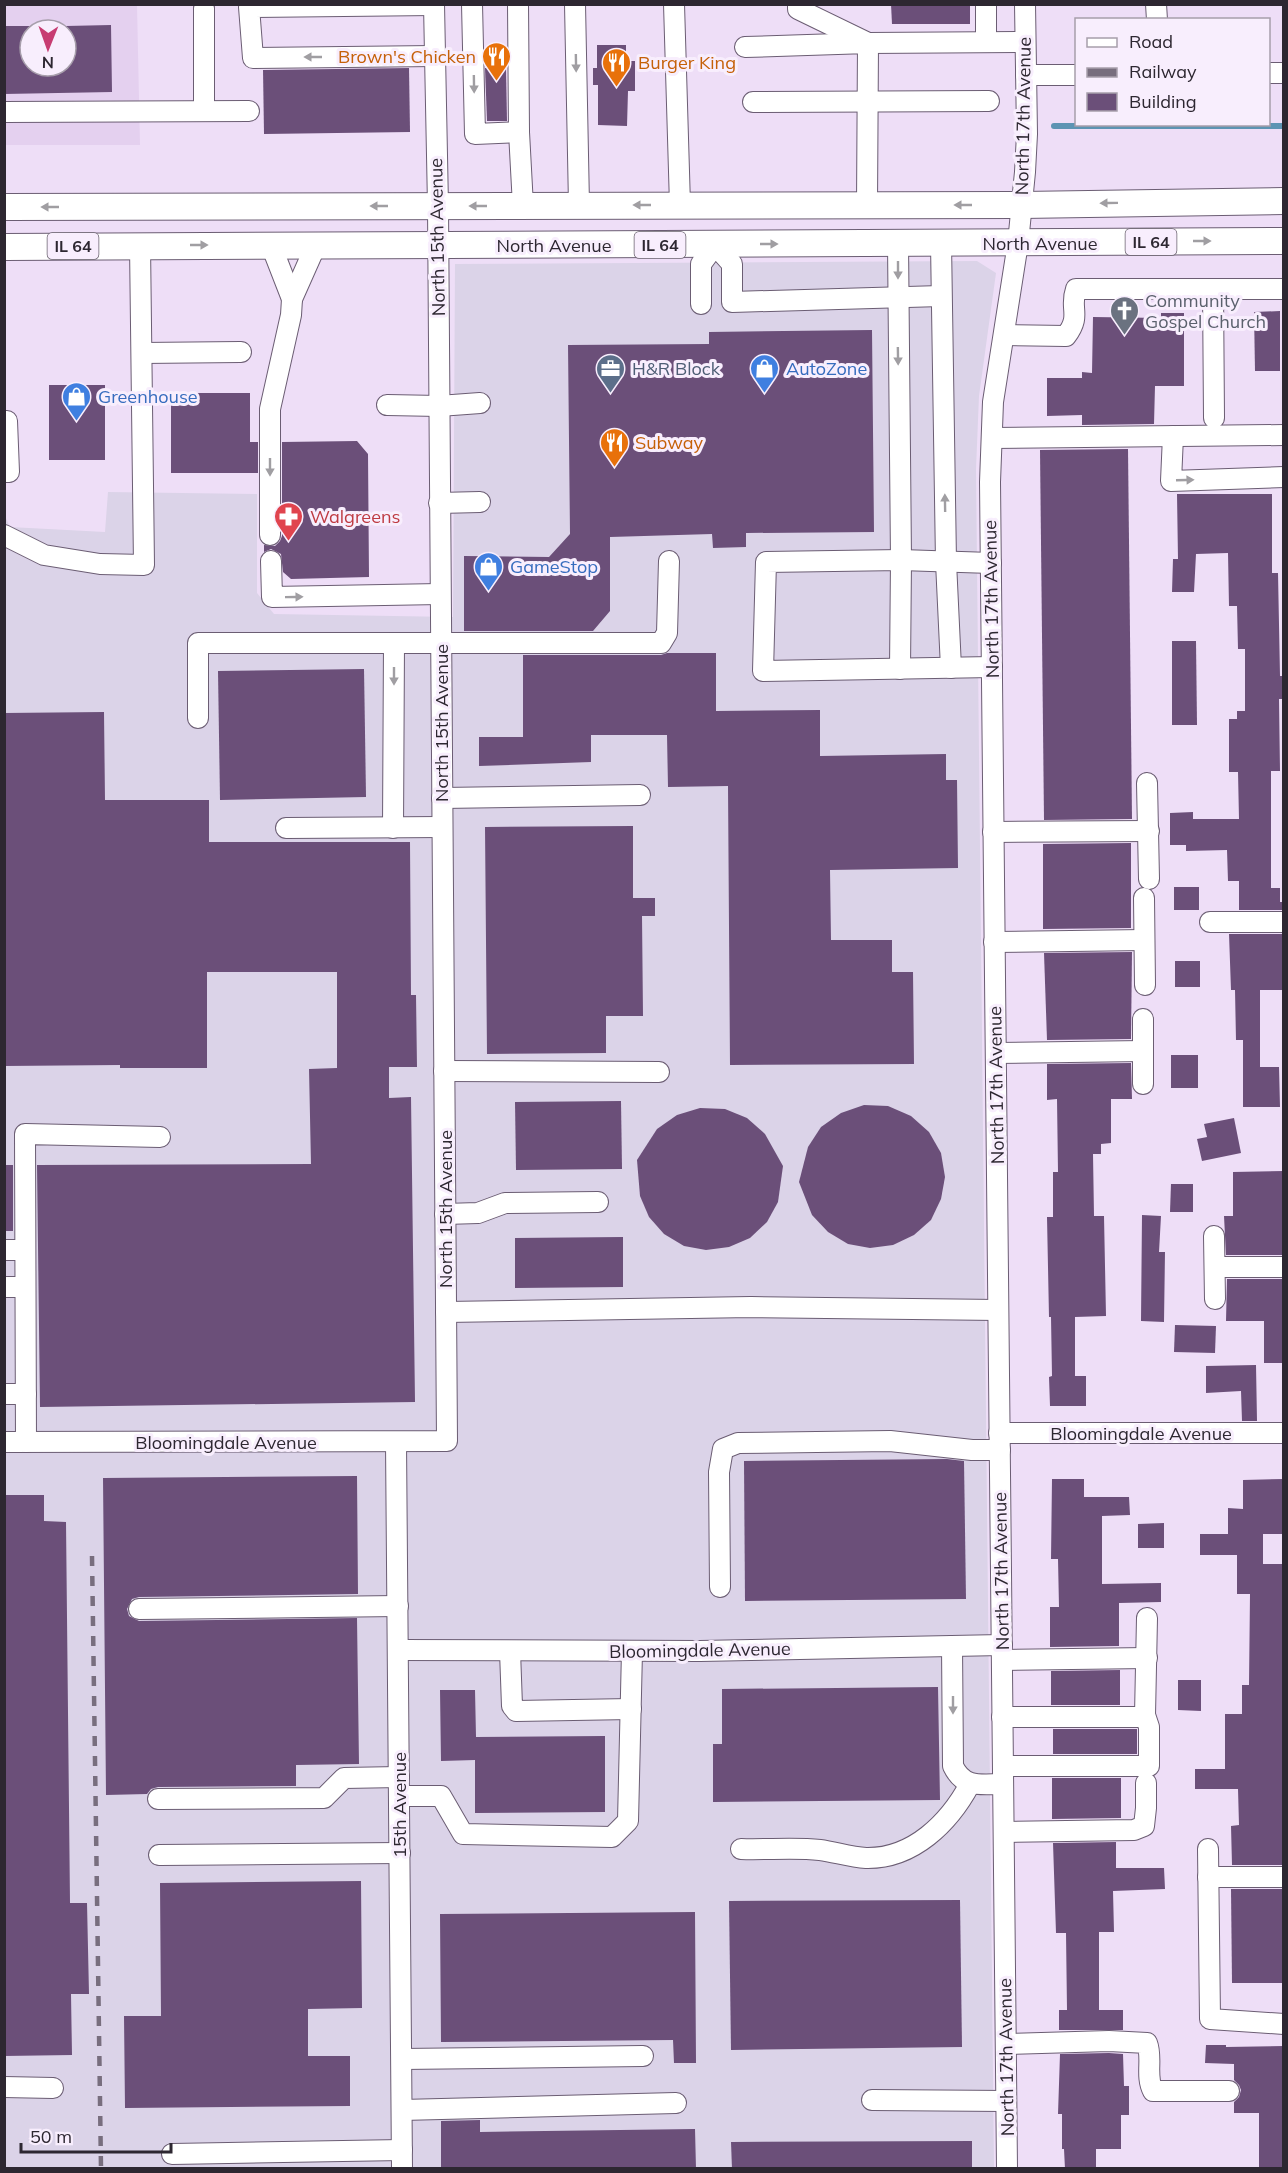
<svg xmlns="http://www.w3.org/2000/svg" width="1288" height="2173" font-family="Mulish,sans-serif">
<rect width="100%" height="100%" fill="#eedef7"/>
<path fill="#e4d0ef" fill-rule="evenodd" d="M4 5H137L140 145H5ZM30 30H66V66H30Z"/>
<path fill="#dbd3e8" d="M977 261 996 273 979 396 976 469 994 2168H5L4 514 10 527 105 532 108 492 257 494V593L274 614 453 617 455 264Z"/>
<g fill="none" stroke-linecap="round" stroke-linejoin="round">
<path stroke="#5d94b3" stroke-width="6" d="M1054 126H1284"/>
</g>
<g fill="#6b4f79">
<path d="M891 4H970V24H892Z"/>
<path d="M111 25 112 92 4 94V26H30V66H66V26Z"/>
<path d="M597 45H626V61H635V91H628L627 126 598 125V85H593V68H597Z"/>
<path d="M409 68 410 132 264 134 263 70Z"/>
<path d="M485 68H506L507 121H487Z"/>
<path d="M1280 311V371H1255L1254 312Z"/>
<path d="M1161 313H1184V386H1155L1154 424 1082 425V415L1047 416V378H1082V372L1092 373 1093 317 1161 318Z"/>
<path d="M872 330 874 532 746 533V547L713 548 712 534 610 537V611L593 631H464V556L549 557 570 534 568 345 709 344V332Z"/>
<rect x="49" y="385" width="56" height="75"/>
<path d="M171 393H250V442H258V473H171Z"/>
<path d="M357 441 368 454 369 577 291 579 283 572 281 554 271 549 264 552V545L275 546 280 541 282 536V442Z"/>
<path d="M1128 449 1132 819 1044 820 1040 450Z"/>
<path d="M1177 494H1272V573H1278L1280 676H1284V699H1279L1280 771H1271V888H1280V902H1284V910H1239V881H1228L1227 850 1186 851V845H1170V813L1193 812V819H1239L1238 772H1229V719H1237V711H1245V649H1238L1237 606H1229L1228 553 1196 554 1194 592H1172L1173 559H1178Z"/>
<path d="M1172 641H1196L1197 725H1172Z"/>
<path d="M667 653H716V711L820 710V756L946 754V780H957L958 868 830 870 831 940H892V972H913L914 1064 730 1065 728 786 668 787 667 735H591V762L479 766V737H523V655H661Z"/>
<path d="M364 669 366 797 220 800 218 671Z"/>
<path d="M104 712 105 800H209V842H410L411 995H416L417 1067H389V1098L411 1097 415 1402 40 1407 37 1165 311 1164 309 1069 337 1068V972H207V1068H120V1065L4 1066V713Z"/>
<path d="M633 826V898H655V916H642L643 1016H606V1053L487 1054 485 827Z"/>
<path d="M1131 843V928L1043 929V844Z"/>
<rect x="1174" y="887" width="25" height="23"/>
<path d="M1229 934H1284L1282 990H1260V1067H1279L1280 1107H1243V1040H1236L1235 990H1231Z"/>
<path d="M1132 952 1131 1039 1047 1040 1044 953Z"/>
<rect x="1175" y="961" width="25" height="26"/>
<rect x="1171" y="1055" width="27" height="33"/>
<path d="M1131 1063 1132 1099H1111V1143L1101 1144V1154H1093L1094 1216H1104L1106 1316 1075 1317V1376H1086V1406H1050L1049 1377 1052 1376 1051 1317H1049L1047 1217H1053V1172H1058L1057 1099 1047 1100V1064Z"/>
<path d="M621 1101 622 1169 516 1170 515 1102Z"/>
<path d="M864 1105 888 1106 911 1116 929 1132 941 1153 945 1177 941 1199 931 1220 914 1235 893 1245 870 1248 848 1244 828 1232 812 1215 799 1182 808 1147 821 1127 841 1113Z"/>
<path d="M700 1108 725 1109 747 1118 765 1134 783 1166 778 1202 767 1222 750 1238 729 1247 706 1250 684 1246 664 1234 649 1217 640 1196 637 1160 657 1129 677 1115Z"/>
<path d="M1234 1118 1241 1153 1202 1161 1197 1139 1207 1137 1204 1124Z"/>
<rect x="4" y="1165" width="9" height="66"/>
<path d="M1284 1171V1255H1226L1224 1216H1233V1172Z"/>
<path d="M1171 1184H1193V1212H1170Z"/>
<path d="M1142 1215 1161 1216 1159 1252H1165L1164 1322 1141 1321Z"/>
<path d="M623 1237V1287L515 1288V1238Z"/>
<path d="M1227 1279H1284V1363H1264V1321H1226Z"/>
<path d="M1175 1325 1216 1326 1215 1353 1174 1352Z"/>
<path d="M1256 1365 1257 1421H1242L1241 1391 1206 1393V1366Z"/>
<path d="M947 1459 964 1461 966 1599 745 1601 744 1461Z"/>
<path d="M357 1476 358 1594 139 1597 132 1599 127 1609 129 1616 139 1621 357 1618 359 1764 296 1765V1786L158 1787 151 1789 147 1794 106 1795 103 1478Z"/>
<path d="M1052 1479H1084V1497H1129L1130 1515 1102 1516V1584L1161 1583V1602L1119 1603V1646L1050 1647V1607H1059L1058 1559H1051Z"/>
<path d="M1284 1479V1534H1263V1564H1284V1865H1232L1231 1826 1239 1825 1238 1789H1195V1769H1225V1714H1242V1685H1249L1250 1594H1237V1555H1200V1534H1228V1508L1243 1509V1480Z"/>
<path d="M4 1495H44V1521L66 1522 70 1903H87L89 1994H71L72 2055 4 2056Z"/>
<path d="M1164 1523V1548H1138V1524Z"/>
<path d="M1120 1670V1705H1051V1671Z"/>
<path d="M1178 1680H1201V1711L1178 1710Z"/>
<path d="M938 1687 940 1800 713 1802V1744H722V1689Z"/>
<path d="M440 1690H475L476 1737 605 1736V1812L475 1813V1760L441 1761Z"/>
<rect x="1053" y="1729" width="84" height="25"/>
<path d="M1052 1778H1121V1818L1052 1819Z"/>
<path d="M1116 1842V1868H1164L1165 1889 1113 1891 1114 1932H1099V2010H1123V2030H1059V2010H1067L1066 1933H1056L1053 1843Z"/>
<path d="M361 1881 362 2008 308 2009V2056H350V2106L125 2108 124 2016H161L160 1883Z"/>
<path d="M1231 1889H1284V1983H1232Z"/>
<path d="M960 1900 962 2047 731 2050 729 1901Z"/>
<path d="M695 1912 696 2063H674L673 2040 441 2042 440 1914Z"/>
<path d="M1206 2045H1226V2047L1284 2046V2169H1259V2113H1234V2102L1239 2097 1241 2090 1239 2085 1234 2080V2064L1205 2063Z"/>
<path d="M1109 2053 1123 2054 1124 2086H1129V2115H1121V2149H1096V2169H1065L1064 2149H1062V2114H1058L1060 2054Z"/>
<path d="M480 2120V2132L695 2129 696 2169H441V2121Z"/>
<path d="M972 2141V2169H732L731 2142Z"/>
</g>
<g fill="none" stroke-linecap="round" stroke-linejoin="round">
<defs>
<g id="minor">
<path d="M472 4 475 134 519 132"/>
<path d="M518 4 519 132 523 206"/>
<path d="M575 4 579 205"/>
<path d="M674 4 680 205"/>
<path d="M798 4V9L868 43 1025 42"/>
<path d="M986 4V42"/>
<path d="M1156 4 1157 20"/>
<path d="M434 5 249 7 253 58 435 56"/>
<path d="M204 8V111"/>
<path d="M745 47 868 43 867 205"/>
<path d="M1268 73H1284"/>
<path d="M1026 75H1076"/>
<path d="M753 102 989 101"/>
<path d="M4 112 249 111"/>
<path d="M898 243 901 560 900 669"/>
<path d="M941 243 946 562 951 668"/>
<path d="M271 245 292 299"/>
<path d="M1213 289 1214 418"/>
<path d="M701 304V264L715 245 732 264V302L941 296"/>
<path d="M1004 335 1066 336C1082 315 1069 309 1076 289H1284"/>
<path d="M142 353 241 352"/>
<path d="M387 405 439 406 480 403"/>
<path d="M4 421H7L9 472H4"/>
<path d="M1173 436 1171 481 1284 477"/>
<path d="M992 438 1284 435"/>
<path d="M439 503 480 502"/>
<path d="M4 535 44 555 100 564 144 565 140 245"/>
<path d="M270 535V409L291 315 292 299 316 245"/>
<path d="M271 561 272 597 440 594"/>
<path d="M991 563 901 560 766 562 763 671 992 667"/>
<path d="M198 718V643H394"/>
<path d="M1147 783 1149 879"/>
<path d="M442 798 640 795"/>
<path d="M286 828 442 827"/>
<path d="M393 828 394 643H661L667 633 669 561"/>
<path d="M993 832 1149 831"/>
<path d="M1144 898 1145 985"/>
<path d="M1210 922H1284"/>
<path d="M994 942 1144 940"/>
<path d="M996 1053 1143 1051"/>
<path d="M444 1071 659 1072"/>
<path d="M1143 1084V1019"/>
<path d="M445 1214 478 1213 505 1203 598 1202"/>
<path d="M1214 1236 1215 1299"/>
<path d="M4 1250H25"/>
<path d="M1215 1267H1284"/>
<path d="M4 1287H25"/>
<path d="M446 1312 751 1307 998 1310"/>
<path d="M4 1394H26"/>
<path d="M999 1433H1284"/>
<path d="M4 1442 447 1441 438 206 434 4"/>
<path d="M26 1442 25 1134 160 1137"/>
<path d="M396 1442 402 2168"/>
<path d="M720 1587 719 1472 723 1449 738 1443 890 1441 972 1450H1000"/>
<path d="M139 1609 398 1606"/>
<path d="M952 1646 953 1766C964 1789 981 1784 1003 1784"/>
<path d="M398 1650 700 1651 1002 1645"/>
<path d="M510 1651 512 1706 516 1711 631 1709"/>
<path d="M1002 1660 1147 1658"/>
<path d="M1002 1717H1138L1145 1715 1147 1618"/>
<path d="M1003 1766H1149V1727L1145 1715"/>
<path d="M399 1796H441L463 1834 612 1837 628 1821 632 1651"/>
<path d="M158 1799 324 1798 344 1778 399 1777"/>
<path d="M1004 1832 1134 1830 1144 1826 1146 1808V1783"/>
<path d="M741 1849C767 1850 794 1847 820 1850 835 1852 850 1857 866 1858 913 1859 949 1823 970 1784"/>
<path d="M1208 1849 1210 2019 1284 2024"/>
<path d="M159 1855 400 1853"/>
<path d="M1208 1877H1284"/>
<path d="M1006 2044 1109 2041 1147 2043C1153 2058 1145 2076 1153 2091H1229"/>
<path d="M402 2059 643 2056"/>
<path d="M4 2087 53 2088"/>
<path d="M872 2100 1006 2101"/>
<path d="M402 2110 676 2103"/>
<path d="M172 2154 402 2150"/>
<path d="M1007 2168 990 482 993 402 1018 243 1025 172 1027 134 1025 4"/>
</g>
<g id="major">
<path d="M4 207 1022 205 1284 201"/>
<path d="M4 247 1284 241"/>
</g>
</defs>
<use href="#minor" stroke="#6b5d73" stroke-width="22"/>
<use href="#major" stroke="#6b5d73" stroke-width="28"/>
<use href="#minor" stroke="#fff" stroke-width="20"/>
<use href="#major" stroke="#fff" stroke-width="26"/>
<path stroke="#786e7e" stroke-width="4.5" stroke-dasharray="10 10" stroke-linecap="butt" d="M92 1556 101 2168"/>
</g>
<defs><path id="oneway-solid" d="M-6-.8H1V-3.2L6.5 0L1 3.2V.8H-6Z" transform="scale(1.5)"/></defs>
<g fill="#a09ea2">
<use href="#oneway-solid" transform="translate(313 57) rotate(180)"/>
<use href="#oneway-solid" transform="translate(576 63) rotate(89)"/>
<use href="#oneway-solid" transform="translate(474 84) rotate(89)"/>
<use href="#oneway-solid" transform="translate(1109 203) rotate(179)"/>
<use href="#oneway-solid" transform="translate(642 205) rotate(180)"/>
<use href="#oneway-solid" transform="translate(963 205) rotate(180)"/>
<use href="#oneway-solid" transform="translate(379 206) rotate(180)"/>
<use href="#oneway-solid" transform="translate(478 206) rotate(-180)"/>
<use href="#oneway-solid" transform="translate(50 207) rotate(180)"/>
<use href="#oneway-solid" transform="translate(1202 241)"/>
<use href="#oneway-solid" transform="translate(769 244)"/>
<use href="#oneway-solid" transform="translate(199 245)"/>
<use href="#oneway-solid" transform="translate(898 270) rotate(90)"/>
<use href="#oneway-solid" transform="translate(898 356) rotate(89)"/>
<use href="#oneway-solid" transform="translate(270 467) rotate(90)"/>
<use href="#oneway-solid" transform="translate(1185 480) rotate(-2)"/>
<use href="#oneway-solid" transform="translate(945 503) rotate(-91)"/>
<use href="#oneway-solid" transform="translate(294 597) rotate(-1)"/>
<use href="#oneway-solid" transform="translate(394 676) rotate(90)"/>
<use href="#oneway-solid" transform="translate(953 1705) rotate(90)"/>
</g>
<defs>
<symbol id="restaurant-pin" viewBox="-11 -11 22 30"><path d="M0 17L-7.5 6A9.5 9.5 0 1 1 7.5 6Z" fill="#e8710a" stroke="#f8eefd"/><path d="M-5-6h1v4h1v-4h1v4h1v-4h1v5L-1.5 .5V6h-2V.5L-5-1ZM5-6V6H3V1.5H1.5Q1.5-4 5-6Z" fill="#fff"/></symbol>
<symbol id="church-pin" viewBox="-11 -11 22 30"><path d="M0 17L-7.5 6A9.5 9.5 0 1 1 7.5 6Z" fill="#6b7280" stroke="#f8eefd"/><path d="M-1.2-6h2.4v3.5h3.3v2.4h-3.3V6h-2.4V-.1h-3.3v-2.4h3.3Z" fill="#fff"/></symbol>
<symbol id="office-pin" viewBox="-11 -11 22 30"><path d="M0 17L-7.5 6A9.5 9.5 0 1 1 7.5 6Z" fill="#5c6f8a" stroke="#f8eefd"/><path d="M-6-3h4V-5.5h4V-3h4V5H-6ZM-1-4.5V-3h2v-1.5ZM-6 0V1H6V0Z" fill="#fff"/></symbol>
<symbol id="shop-pin" viewBox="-11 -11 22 30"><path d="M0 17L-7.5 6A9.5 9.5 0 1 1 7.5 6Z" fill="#3f7fe0" stroke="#f8eefd"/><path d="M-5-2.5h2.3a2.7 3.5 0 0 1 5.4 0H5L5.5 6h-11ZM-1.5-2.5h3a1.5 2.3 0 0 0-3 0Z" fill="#fff"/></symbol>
<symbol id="pharmacy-pin" viewBox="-11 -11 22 30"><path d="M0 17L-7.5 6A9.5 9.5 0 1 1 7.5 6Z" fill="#e0444e" stroke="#f8eefd"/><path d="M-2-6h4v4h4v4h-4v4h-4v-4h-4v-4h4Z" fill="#fff"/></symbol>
</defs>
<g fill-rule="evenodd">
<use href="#restaurant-pin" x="480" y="40" width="33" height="45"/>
<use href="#restaurant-pin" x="600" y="46" width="33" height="45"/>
<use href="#church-pin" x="1108" y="294" width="33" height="45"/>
<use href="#office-pin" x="594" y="352" width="33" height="45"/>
<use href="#shop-pin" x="748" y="352" width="33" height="45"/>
<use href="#shop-pin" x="60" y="380" width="33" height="45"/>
<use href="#restaurant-pin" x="598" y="426" width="33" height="45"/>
<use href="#pharmacy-pin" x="272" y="500" width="33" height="45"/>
<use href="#shop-pin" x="472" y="550" width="33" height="45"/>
</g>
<g text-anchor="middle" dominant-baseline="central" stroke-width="6" stroke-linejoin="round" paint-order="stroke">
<g fill="#f8eefd" stroke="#6a636e" stroke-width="1.5">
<rect x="1125.5" y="229" width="51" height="26" rx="4.5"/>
<rect x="634.5" y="232" width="51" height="26" rx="4.5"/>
<rect x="47.5" y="233" width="51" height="26" rx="4.5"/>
</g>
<g font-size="16" font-weight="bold" fill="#2d2731">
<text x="1151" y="242">IL 64</text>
<text x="660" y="245">IL 64</text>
<text x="73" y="246">IL 64</text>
</g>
<g font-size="18" fill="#c56008" stroke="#f8eefd" text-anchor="start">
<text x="476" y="56" text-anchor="end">Brown's Chicken</text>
<text x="638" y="62">Burger King</text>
<text x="635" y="442">Subway</text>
</g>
<g font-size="18" fill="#2d2731" stroke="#f8eefd">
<text transform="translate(1023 116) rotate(-89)">North 17th Avenue</text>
<text transform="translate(437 237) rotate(-91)">North 15th Avenue</text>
<text x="1040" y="243">North Avenue</text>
<text x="554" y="245">North Avenue</text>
<text transform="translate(991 599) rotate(-91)">North 17th Avenue</text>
<text transform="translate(441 723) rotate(-90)">North 15th Avenue</text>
<text transform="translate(996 1085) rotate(-91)">North 17th Avenue</text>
<text transform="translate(445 1209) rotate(-90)">North 15th Avenue</text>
<text x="1141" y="1433">Bloomingdale Avenue</text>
<text x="226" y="1442">Bloomingdale Avenue</text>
<text transform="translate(1001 1571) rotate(-91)">North 17th Avenue</text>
<text transform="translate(700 1650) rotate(-1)">Bloomingdale Avenue</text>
<text transform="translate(399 1805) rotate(-90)">15th Avenue</text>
<text transform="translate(1006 2057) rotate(-91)">North 17th Avenue</text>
</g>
<g font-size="18" fill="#5b616d" stroke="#f8eefd" text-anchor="start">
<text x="1145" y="300">Community<tspan x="1145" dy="21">Gospel Church</tspan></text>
</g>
<g font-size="18" fill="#4e5e75" stroke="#f8eefd" text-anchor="start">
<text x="632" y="368">H&amp;R Block</text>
</g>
<g font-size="18" fill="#366cbe" stroke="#f8eefd" text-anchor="start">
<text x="786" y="368">AutoZone</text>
<text x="98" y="396">Greenhouse</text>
<text x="510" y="566">GameStop</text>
</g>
<g font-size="18" fill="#be3a42" stroke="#f8eefd" text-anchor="start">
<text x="310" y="516">Walgreens</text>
</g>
</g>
<rect width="1288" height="2173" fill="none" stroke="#2d2731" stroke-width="12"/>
<rect x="1075" y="18" width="195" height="108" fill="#f8eefd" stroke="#a79eab" stroke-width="1.5"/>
<rect x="1087" y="38" width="30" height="9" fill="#ffffff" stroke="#a79eab" stroke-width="1.5"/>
<text x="1129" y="48" font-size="18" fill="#2d2731">Road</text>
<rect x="1087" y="68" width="30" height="9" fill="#786e7e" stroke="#a79eab" stroke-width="1.5"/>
<text x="1129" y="78" font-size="18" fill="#2d2731">Railway</text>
<rect x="1087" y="93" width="30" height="18" fill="#6b4f79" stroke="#a79eab" stroke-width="1.5"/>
<text x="1129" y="108" font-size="18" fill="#2d2731">Building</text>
<g transform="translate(48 48) rotate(181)"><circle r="28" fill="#f8eefd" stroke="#a79eab" stroke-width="1.5"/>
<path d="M0-4.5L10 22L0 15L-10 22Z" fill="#c73c72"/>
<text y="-9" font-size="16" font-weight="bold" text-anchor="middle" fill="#2d2731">N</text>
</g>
<path d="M21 2143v9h150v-9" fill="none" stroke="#2d2731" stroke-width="3"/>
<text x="30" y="2143" font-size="18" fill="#2d2731" stroke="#f8eefd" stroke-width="4.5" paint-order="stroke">50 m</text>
</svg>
